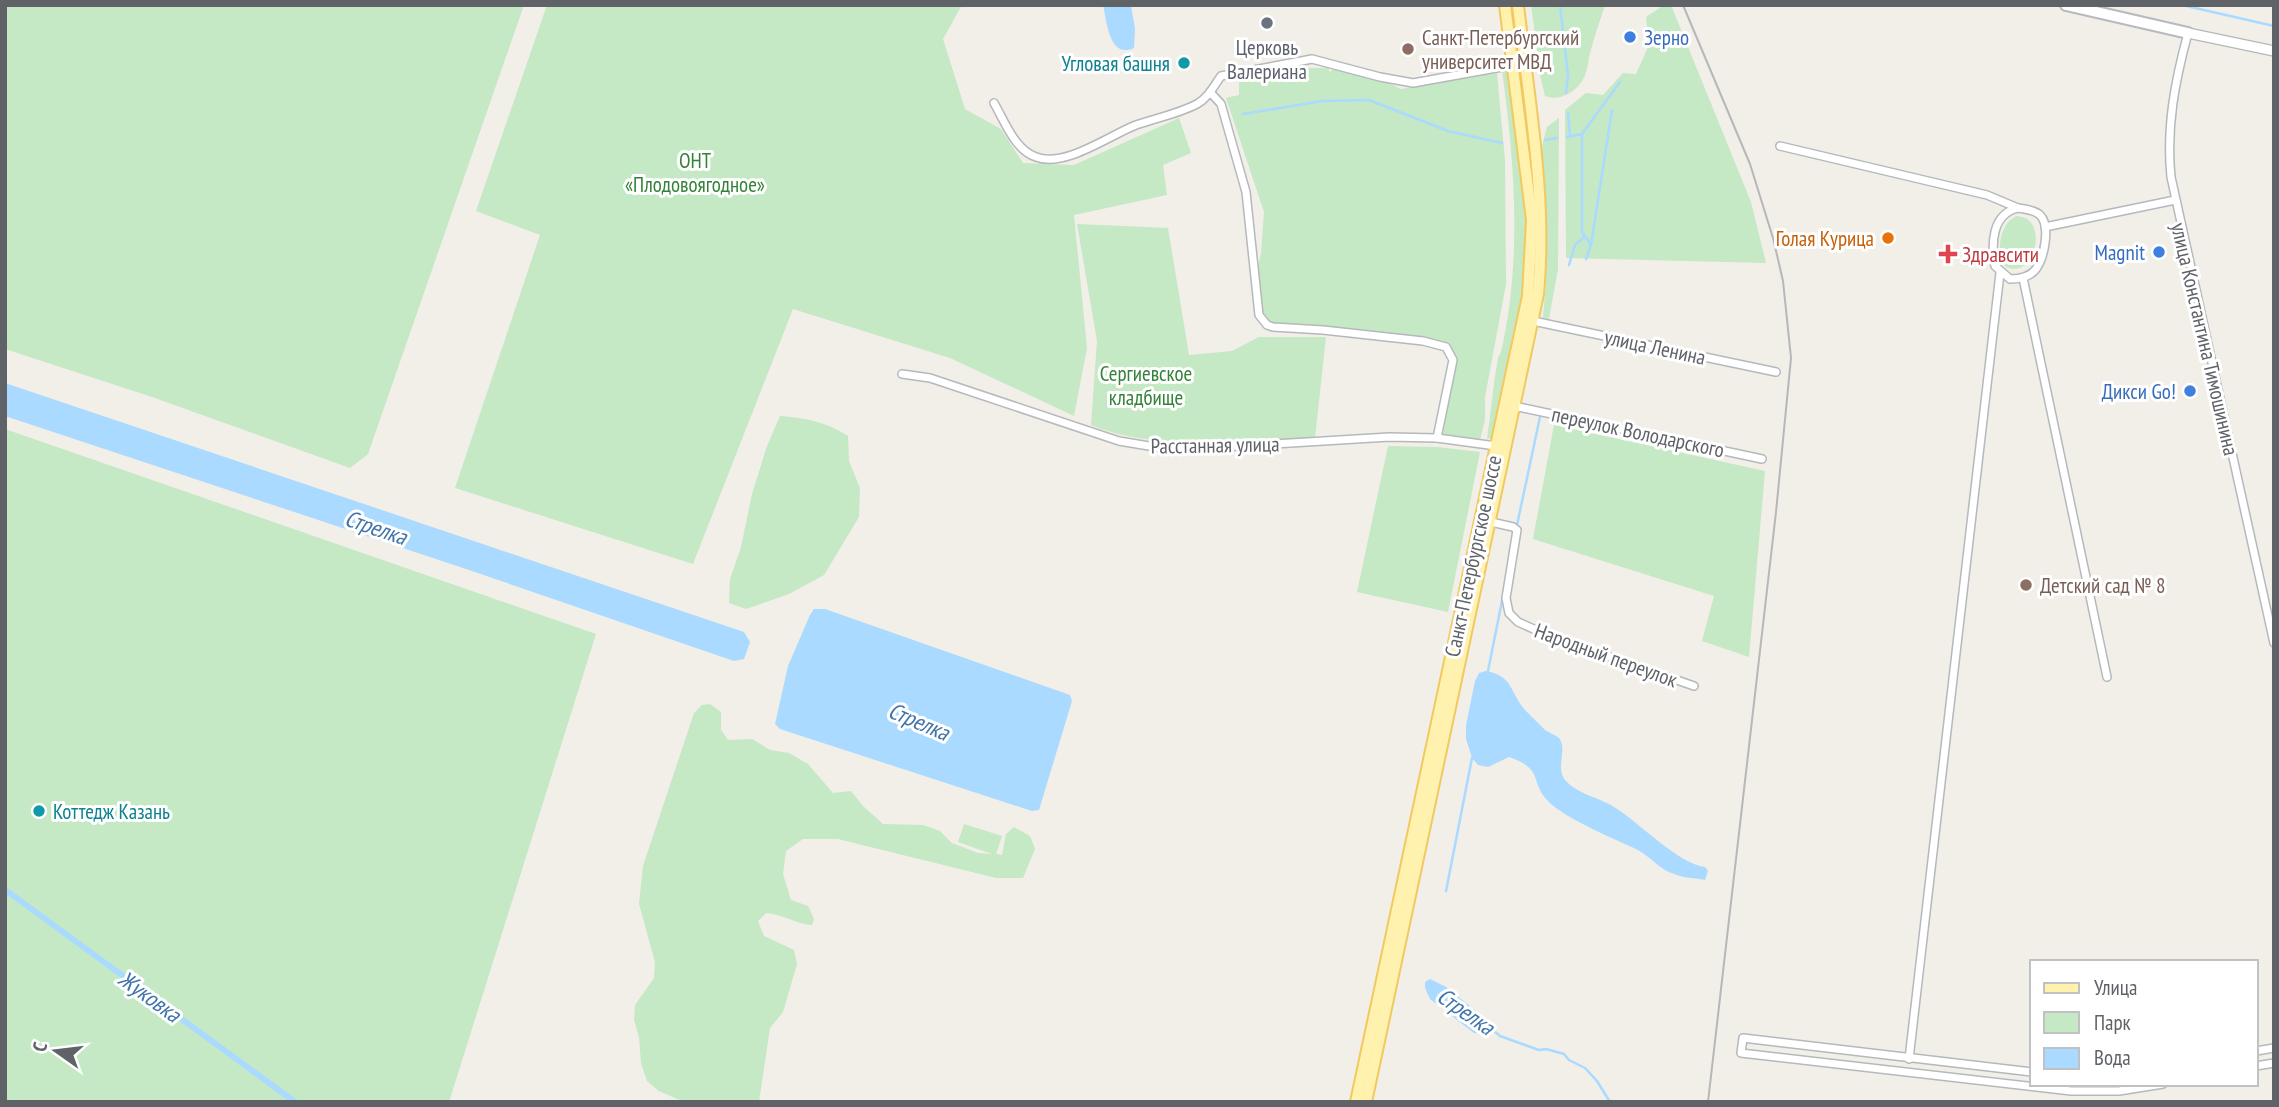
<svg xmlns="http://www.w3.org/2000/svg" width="2279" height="1107" font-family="'PT Sans Narrow',sans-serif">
<rect width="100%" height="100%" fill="#f1efe8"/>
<g fill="#c5e8c5">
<path d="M5 5H524L368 454 350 468 152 397 5 349Z"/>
<path d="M547 5H962L943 39 965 109 1001 129 1023 163 1074 165 1179 118 1191 153 1163 165 1167 195 1074 215 1087 348 1074 416 950 358 793 309 693 564 455 488 540 235 476 211Z"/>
<path d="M1531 5H1605C1600 21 1594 37 1590 53 1588 60 1588 69 1585 75 1579 91 1560 102 1545 96L1539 71 1549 69 1547 55 1538 56Z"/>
<path d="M1664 5H1671L1751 202 1766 263 1566 258 1565 110 1586 93 1603 95 1623 73 1636 74 1649 45 1646 17Z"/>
<path d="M1296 68H1328L1330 72 1335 68 1391 84 1401 89 1497 73 1505 160 1506 284 1485 397V420L1480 440 1443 436 1455 360 1446 342 1358 330 1278 324 1269 321 1263 314 1257 270 1261 254 1264 212 1226 98 1239 95V78Z"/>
<path d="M1509 70C1516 123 1527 177 1527 231 1526 301 1507 369 1492 438L1487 439C1491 412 1493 385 1498 358L1501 352C1522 261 1515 163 1502 71Z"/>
<path d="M1559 118 1558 269 1549 319 1543 318 1546 280 1545 205 1541 150 1547 127Z"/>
<path d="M2017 216C2051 218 2034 283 2005 266 1995 252 2000 222 2017 216Z"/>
<path d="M1077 224 1168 228 1189 355 1232 351 1259 337H1326L1315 438C1245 441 1156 452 1091 425L1097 341Z"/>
<path d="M780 416C805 418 827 422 848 436L849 461 860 488 859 517 824 575 789 594 746 609 729 603 730 579 741 547 752 494 767 446Z"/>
<path d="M1554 425 1765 471 1749 657 1702 641 1714 596 1533 539Z"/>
<path d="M5 429 596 634 449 1102H5Z"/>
<path d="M1388 446 1437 447 1480 452 1448 612 1357 592Z"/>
<path d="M710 704 721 712V730L728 740 752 739 770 750 789 753 808 764 833 793 851 791 863 806 883 824 923 825 940 831 952 843 978 853 992 854 958 842 964 824 1002 836 996 854 1002 855 1006 834 1014 827 1030 836 1035 849 1023 878H996L838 839H803L786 851 783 874 791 900 808 906 814 919 812 925C795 924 783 914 766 913L758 921 764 936 794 950 797 964 783 1012 770 1028 759 1102H684L659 1091 647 1081 641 1063 639 1037 634 1020 635 1005 654 978 655 962 639 904 643 866 694 713 702 705Z"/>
</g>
<g fill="#aadaff">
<path d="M1103 5H1131L1135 29 1134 48C1109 59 1107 22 1103 5Z"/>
<path d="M5 383 744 632 750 642 744 659 734 661 466 569 5 416Z"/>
<path d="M814 609H825L1070 695 1072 701 1039 810 1032 811 780 729 775 724 788 666 810 615Z"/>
<path d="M1486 671C1514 676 1510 694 1526 711 1532 717 1539 724 1545 730 1549 733 1556 735 1559 738 1568 749 1555 767 1565 780 1576 793 1596 797 1611 805 1637 820 1678 864 1705 867L1708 871 1705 880C1695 878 1683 878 1674 874 1660 870 1651 857 1638 850 1615 839 1566 819 1549 802 1529 783 1545 769 1509 757L1488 767 1478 765 1472 758 1466 739V725L1475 681 1479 673Z"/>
<path d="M5 886 300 1102H290L5 893Z"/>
<path d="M1430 979 1446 987 1491 1023V1028L1487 1034 1474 1033 1430 999 1425 988V982Z"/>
</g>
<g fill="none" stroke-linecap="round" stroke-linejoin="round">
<g stroke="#aadaff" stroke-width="2.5">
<path d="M1560 5 1568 76 1566 93"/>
<path d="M2182 5 2274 26"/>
<path d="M1568 113 1570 136"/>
<path d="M1243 114 1323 101 1369 100 1448 131 1502 143"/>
<path d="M1582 134V232L1591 245"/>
<path d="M1567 137 1582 134 1620 82"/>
<path d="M1545 140 1557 138"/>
<path d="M1586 259 1591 245 1612 110"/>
<path d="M1569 265 1575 245 1585 236"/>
<path d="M1517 525 1540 417"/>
<path d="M1488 671 1503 596"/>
<path d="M1446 891 1472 758"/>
<path d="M1488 1026 1500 1036 1539 1050 1546 1049 1564 1054 1569 1060 1585 1068 1597 1081 1610 1102"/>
</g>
<defs>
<g id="minor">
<path d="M2188 33C2175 81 2166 127 2171 177L2274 643"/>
<path d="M1210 92 1221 104 1246 192 1259 315 1267 325 1273 327 1323 330 1423 341 1446 347 1453 360 1437 438"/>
<path d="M994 103C1005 122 1015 150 1036 157 1065 168 1110 135 1136 125 1156 118 1178 114 1197 104 1208 98 1214 86 1221 76L1312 59 1380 77 1413 83 1513 65"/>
<path d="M1780 146 1987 195 2018 208"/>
<path d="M2018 208C2025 209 2035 210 2040 215 2051 226 2044 258 2036 269 2030 277 2020 279 2010 279L1995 266C1991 243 1992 214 2018 208Z"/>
<path d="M2045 227 2175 200"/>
<path d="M2023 278 2107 677"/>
<path d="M1533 321 1776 372"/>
<path d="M902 374 930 378 1119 441 1173 450 1389 437 1437 438 1496 446"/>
<path d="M1514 406 1762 459"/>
<path d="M1491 522 1513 527 1517 530 1506 598 1509 613 1518 622 1547 635 1694 686"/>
<path d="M2256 1051 2274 1048"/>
<path d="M1909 1059 2000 273"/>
<path d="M2256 1066 2274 1063"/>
<path d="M2032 1072 1743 1038 1741 1053 2071 1091H2119L2163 1084"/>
</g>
<path id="tertiary" d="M2188 33 2274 51"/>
<path id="secondary" d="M2066 5 2188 33"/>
<g id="primary">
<path d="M1356 1102 1528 296 1532 220 1505 5"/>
<path d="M1366 1102 1538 294C1547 197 1529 102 1518 5"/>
</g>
</defs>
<use href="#minor" stroke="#b5b8bc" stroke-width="10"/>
<use href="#tertiary" stroke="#b5b8bc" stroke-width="12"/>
<use href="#secondary" stroke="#b6babf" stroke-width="14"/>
<use href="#primary" stroke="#f2c960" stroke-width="14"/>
<use href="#minor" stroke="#fff" stroke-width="7"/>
<use href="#tertiary" stroke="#fff" stroke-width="9"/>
<use href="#secondary" stroke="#fff" stroke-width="10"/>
<use href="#primary" stroke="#fff2af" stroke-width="10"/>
<path stroke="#b6b7b8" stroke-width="2" d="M1683 5 1750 164 1773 238 1783 281 1791 358 1776 512 1708 1102"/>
</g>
<circle fill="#6b7280" stroke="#fff" stroke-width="2.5" cx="1267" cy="23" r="7"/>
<g fill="#3f7fe0" stroke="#fff" stroke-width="2.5">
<circle cx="1630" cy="37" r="7"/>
<circle cx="2159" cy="252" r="7"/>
<circle cx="2190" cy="391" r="7"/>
</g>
<g fill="#8d6e63" stroke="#fff" stroke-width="2.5">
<circle cx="1408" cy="49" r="7"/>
<circle cx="2026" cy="585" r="7"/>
</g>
<g fill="#0f9aa8" stroke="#fff" stroke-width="2.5">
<circle cx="1184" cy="63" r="7"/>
<circle cx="39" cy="811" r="7"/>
</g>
<circle fill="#e8710a" stroke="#fff" stroke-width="2.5" cx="1888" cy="238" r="7"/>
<path fill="#e0444e" stroke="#fff" stroke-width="2.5" d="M1944.5 243.5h7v7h7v7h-7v7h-7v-7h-7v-7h7z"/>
<g text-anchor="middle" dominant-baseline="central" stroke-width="6" stroke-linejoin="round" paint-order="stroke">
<g font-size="21" fill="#785e54" stroke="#fff" text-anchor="start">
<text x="1422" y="37">Санкт-Петербургский<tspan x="1422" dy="24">университет МВД</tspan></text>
<text x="2040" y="585">Детский сад № 8</text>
</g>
<g font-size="21" fill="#366cbe" stroke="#fff" text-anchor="end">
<text x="1644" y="37" text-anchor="start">Зерно</text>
<text x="2145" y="252">Magnit</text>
<text x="2176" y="391">Дикси Go!</text>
</g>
<g font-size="21" fill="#5b616d" stroke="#fff">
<text x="1267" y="47">Церковь<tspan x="1267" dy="24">Валериана</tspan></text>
</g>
<g font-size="21" fill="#0d838f" stroke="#fff" text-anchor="end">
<text x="1170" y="63">Угловая башня</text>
<text x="53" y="811" text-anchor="start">Коттедж Казань</text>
</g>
<g font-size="21" fill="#348238" stroke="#fff">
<text x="695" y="160">ОНТ<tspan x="695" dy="24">«Плодовоягодное»</tspan></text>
<text x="1146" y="373">Сергиевское<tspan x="1146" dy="24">кладбище</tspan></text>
</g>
<g font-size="21" fill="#c56008" stroke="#fff" text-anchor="end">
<text x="1874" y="238">Голая Курица</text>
</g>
<g font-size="21" fill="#be3a42" stroke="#fff" text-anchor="start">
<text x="1962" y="254">Здравсити</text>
</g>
<g font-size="21" fill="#5f6368" stroke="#fff">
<text transform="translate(2205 339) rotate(77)">улица Константина Тимошинина</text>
<text transform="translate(1655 347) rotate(12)">улица Ленина</text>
<text transform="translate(1638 432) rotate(12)">переулок Володарского</text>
<text transform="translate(1215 445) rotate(-1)">Расстанная улица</text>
<text transform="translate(1473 556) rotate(-78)">Санкт-Петербургское шоссе</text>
<text transform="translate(1606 655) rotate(20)">Народный переулок</text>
</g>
<g font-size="23" font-style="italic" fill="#4174aa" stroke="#fff">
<text transform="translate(376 527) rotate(19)">Стрелка</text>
<text transform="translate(919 721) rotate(23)">Стрелка</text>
<text transform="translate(150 996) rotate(36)">Жуковка</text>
<text transform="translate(1466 1011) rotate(35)">Стрелка</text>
</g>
</g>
<rect width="2279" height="1107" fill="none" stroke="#5f6368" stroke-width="14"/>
<rect x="2030" y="960" width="228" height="126" fill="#ffffff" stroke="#bfc1c3" stroke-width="2"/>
<rect x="2044" y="983" width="35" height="10" fill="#fff2af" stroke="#bfc1c3" stroke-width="2"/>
<text x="2094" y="995" font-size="21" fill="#5f6368">Улица</text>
<rect x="2044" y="1012" width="35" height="21" fill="#c5e8c5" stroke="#bfc1c3" stroke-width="2"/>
<text x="2094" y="1030" font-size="21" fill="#5f6368">Парк</text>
<rect x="2044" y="1048" width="35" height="21" fill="#aadaff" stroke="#bfc1c3" stroke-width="2"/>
<text x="2094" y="1065" font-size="21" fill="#5f6368">Вода</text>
<g transform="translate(56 1051) rotate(284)" stroke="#ffffff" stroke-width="5" paint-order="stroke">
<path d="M0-5L12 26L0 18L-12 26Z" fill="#5f6368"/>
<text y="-10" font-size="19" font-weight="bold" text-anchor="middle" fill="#5f6368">С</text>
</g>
</svg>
